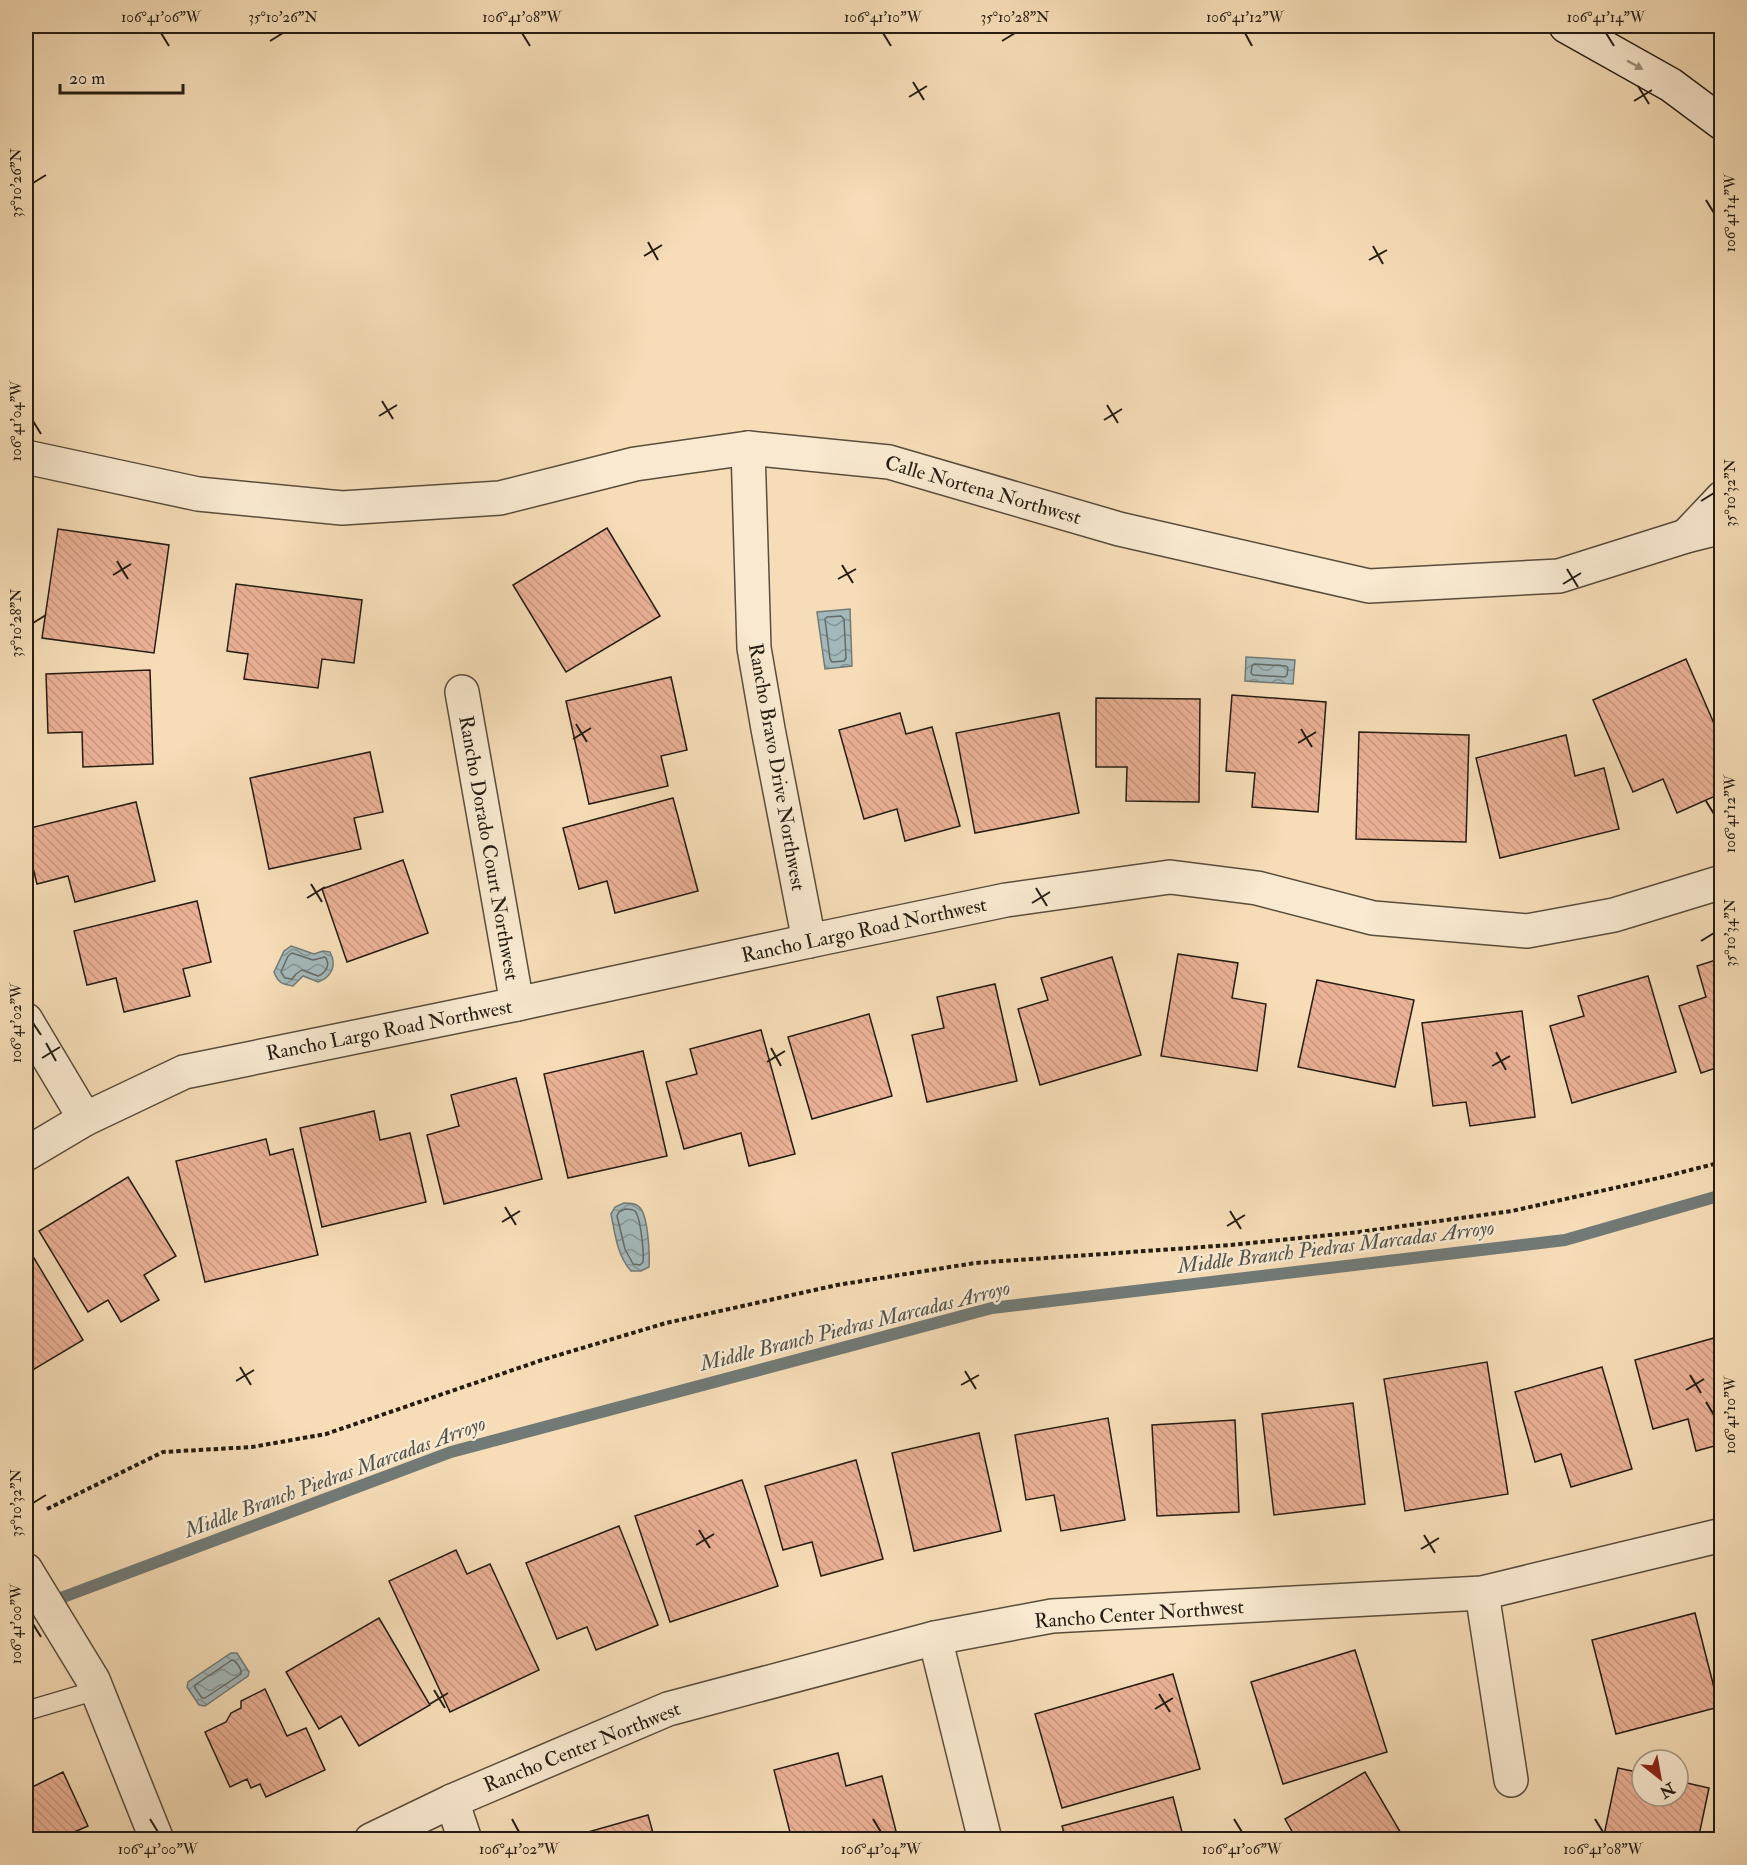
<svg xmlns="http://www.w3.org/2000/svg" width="1747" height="1865" font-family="'IM FELL Double Pica',serif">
<defs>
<pattern id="water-waves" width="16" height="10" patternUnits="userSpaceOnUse" patternTransform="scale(1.5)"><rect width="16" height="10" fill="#a3b8ba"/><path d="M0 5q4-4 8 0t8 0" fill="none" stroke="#859596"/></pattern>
<pattern id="building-back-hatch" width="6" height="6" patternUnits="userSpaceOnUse" patternTransform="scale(1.5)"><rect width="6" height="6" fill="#ebb196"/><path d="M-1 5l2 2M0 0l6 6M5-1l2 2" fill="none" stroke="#c99880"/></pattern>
</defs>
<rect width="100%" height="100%" fill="#f6ddb7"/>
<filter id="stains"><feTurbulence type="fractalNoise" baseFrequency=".00333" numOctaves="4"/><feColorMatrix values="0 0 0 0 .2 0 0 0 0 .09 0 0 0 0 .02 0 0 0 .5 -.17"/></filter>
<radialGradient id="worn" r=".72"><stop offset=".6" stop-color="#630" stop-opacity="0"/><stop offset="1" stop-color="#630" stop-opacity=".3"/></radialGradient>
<g fill="url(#water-waves)" stroke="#717a77" stroke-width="1.5">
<path d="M850 609 852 666 825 669 817 612Z"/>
<path d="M1246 657 1295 660 1293 684 1245 681Z"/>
<path d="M291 946 314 954 323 951 330 952C337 965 332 977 318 982L303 976 293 986C282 984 278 983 274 972L284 951Z"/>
<path d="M624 1203C630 1203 637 1203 641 1209 648 1219 650 1255 649 1267L641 1271H631C617 1255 615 1234 611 1214L615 1207Z"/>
<path d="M231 1653H237L249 1672 248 1676 205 1706 199 1705 187 1687 188 1682Z"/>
</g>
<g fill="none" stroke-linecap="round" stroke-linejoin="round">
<g stroke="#646a66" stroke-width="1.5">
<path d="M841 616 844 619 846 658 844 661 832 662 830 659 825 619 827 617Z"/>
<path d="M1254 664 1286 666 1288 668 1287 675 1285 677 1253 675 1251 673 1252 666Z"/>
<path d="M292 953 313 960 325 957C331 964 326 973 318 976L302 970 296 974 292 979 285 978 281 972 288 956Z"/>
<path d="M625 1209C628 1209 632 1209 635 1211 641 1218 644 1254 643 1262L640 1265 633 1264 625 1249 617 1216 619 1212Z"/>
<path d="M232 1660C236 1661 242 1669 241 1674L205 1698H202L195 1688V1685Z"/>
</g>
<path stroke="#717a77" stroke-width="12" d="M26 1611 451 1452 992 1308 1565 1240 1722 1195"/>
</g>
<g fill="url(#building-back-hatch)" stroke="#251d13" stroke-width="1.5">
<path d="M607 528 660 616 566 672 513 585Z"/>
<path d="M58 529 169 545 154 653 42 638Z"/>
<path d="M236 584 362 600 354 663 322 659 318 688 244 679 248 654 227 651Z"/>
<path d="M1686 659 1722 742V793L1677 813 1663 779 1633 792 1593 700Z"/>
<path d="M150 670 153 764 83 767 82 732 48 733 46 674Z"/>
<path d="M671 677 687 750 661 756 668 786 589 804 566 701Z"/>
<path d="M1232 695 1326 702 1318 812 1252 807 1255 773 1226 771Z"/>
<path d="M1096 698 1200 699 1199 802 1126 801 1127 767H1096Z"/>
<path d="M900 713 906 734 932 727 960 826 905 841 897 809 864 819 839 730Z"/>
<path d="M1059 713 1079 813 975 833 956 733Z"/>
<path d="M1359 732 1469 735 1466 842 1356 839Z"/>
<path d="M1566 735 1575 776 1604 768 1619 829 1500 858 1476 758Z"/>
<path d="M370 752 383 812 354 818 361 849 269 869 250 778Z"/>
<path d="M673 798 698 891 615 913 607 881 579 889 563 828Z"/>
<path d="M136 802 155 881 75 902 68 876 37 884 26 839V829Z"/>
<path d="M403 860 428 933 347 962 322 889Z"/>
<path d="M197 901 211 962 183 969 190 996 124 1012 116 978 87 985 74 931Z"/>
<path d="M1178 954 1238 963 1232 998 1266 1004 1257 1071 1161 1056Z"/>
<path d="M1112 957 1141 1055 1040 1085 1018 1009 1048 1000 1041 978Z"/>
<path d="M1722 958V1066L1701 1073 1679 1006 1706 997 1697 966Z"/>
<path d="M1648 976 1676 1072 1572 1103 1550 1026 1584 1016 1578 996Z"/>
<path d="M1317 980 1414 1000 1395 1087 1298 1067Z"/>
<path d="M995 984 1017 1081 927 1102 912 1035 944 1028 937 997Z"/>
<path d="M1522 1011 1535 1117 1470 1126 1466 1102 1433 1106 1422 1023Z"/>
<path d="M869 1014 892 1096 812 1119 788 1037Z"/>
<path d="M761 1030 795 1154 749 1166 741 1133 684 1149 666 1082 697 1074 690 1049Z"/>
<path d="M643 1051 667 1156 568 1178 544 1074Z"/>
<path d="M516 1078 542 1179 444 1204 427 1135 459 1126 451 1095Z"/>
<path d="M374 1111 380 1140 410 1133 426 1202 322 1227 300 1128Z"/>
<path d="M266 1139 270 1155 293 1149 318 1255 205 1282 176 1161Z"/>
<path d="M128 1177 176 1256 144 1275 159 1300 121 1322 108 1300 88 1312 39 1231Z"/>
<path d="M28 1248 83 1340 26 1374V1249Z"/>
<path d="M1714 1338 1722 1367V1444L1696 1451 1688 1419 1653 1429 1635 1360Z"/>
<path d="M1487 1362 1508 1494 1405 1511 1384 1379Z"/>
<path d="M1602 1367 1632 1469 1571 1487 1561 1454 1535 1462 1515 1392Z"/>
<path d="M1353 1403 1365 1504 1274 1515 1262 1414Z"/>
<path d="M1108 1418 1125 1520 1061 1531 1054 1495 1026 1500 1015 1435Z"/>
<path d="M1235 1420 1239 1512 1157 1516 1152 1425Z"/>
<path d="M979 1433 1001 1531 914 1551 892 1453Z"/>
<path d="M856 1460 883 1559 821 1576 812 1542 783 1550 765 1486Z"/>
<path d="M742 1480 778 1586 670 1622 635 1516Z"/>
<path d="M619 1526 658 1625 596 1650 587 1627 557 1639 526 1563Z"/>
<path d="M456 1550 467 1574 490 1564 539 1670 450 1712 389 1581Z"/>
<path d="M1695 1613 1719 1707 1616 1734 1592 1640Z"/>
<path d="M379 1618 430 1705 359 1746 341 1716 319 1729 286 1672Z"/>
<path d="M1355 1650 1387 1752 1283 1784 1251 1682Z"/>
<path d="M1173 1674 1200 1769 1062 1808 1035 1714Z"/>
<path d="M265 1689 287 1736 306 1728 325 1770 266 1797 260 1784 251 1788 247 1779 230 1787 205 1732 226 1722 231 1713 241 1708V1701Z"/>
<path d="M838 1753 846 1786 882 1776 897 1835 882 1840H792L774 1770Z"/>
<path d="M1618 1768 1642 1773V1796H1678V1781L1709 1788 1698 1840H1603Z"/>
<path d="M63 1772 88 1826 72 1833 75 1840H26V1790Z"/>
<path d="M1365 1772 1405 1840H1297L1285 1819Z"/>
<path d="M1173 1797 1184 1840H1066L1062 1826Z"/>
<path d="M648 1815 655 1840H590L588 1832Z"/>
</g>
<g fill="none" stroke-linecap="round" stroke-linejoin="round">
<defs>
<path id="service" d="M26 1711 97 1690"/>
<g id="minor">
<path d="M748 448 754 648 768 729 809 941"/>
<path d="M462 692 517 1004"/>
<path d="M26 1020 85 1119"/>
<path d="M26 1154 85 1119 184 1072 517 1004 809 941 1006 900 1170 877 1257 888 1373 918 1527 931 1614 915 1722 882"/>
<path d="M1482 1593 1511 1780"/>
<path d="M935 1638 985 1840"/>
<path d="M452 1801 465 1840"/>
<path d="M371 1840 452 1801 668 1709 935 1638 1052 1616 1482 1593 1722 1535"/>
</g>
<g id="tertiary">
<path d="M26 457 198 494 342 508 500 498 635 464 748 448 889 462 1119 529 1369 586 1559 576 1686 536 1722 527"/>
<path d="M1686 536 1722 498"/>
<path d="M26 1570 93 1680 157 1840"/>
</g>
<path id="secondary" d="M1566 26 1671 85 1722 123"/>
</defs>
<use href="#service" stroke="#594d3c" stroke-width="21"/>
<use href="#minor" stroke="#594d3c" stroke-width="36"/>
<use href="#tertiary" stroke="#594d3c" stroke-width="36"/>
<use href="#secondary" stroke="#251d13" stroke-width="36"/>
<path stroke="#251d13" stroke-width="4" stroke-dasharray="4.5 3" stroke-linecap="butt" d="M47 1509 163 1452 252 1447 326 1434 542 1360 666 1323 837 1285 975 1263 1231 1245 1359 1232 1512 1211 1663 1177 1722 1162"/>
<use href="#service" stroke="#f9e9d0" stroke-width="18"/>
<use href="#minor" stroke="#f9e9d0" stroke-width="33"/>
<use href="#tertiary" stroke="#f9e9d0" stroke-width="33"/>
<use href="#secondary" stroke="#f9e9d0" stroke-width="33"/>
</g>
<defs><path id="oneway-solid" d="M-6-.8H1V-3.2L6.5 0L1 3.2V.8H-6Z" transform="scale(1.5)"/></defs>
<use fill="#9a8d7b" href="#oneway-solid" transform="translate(1635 65) rotate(29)"/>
<path fill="none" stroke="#251d13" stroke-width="2" d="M161 33 169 46M522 33 530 46M883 33 891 46M1245 33 1252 46M1606 33 1614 46M270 41 283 33M1002 41 1015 33M913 82 924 100M1638 86 1649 104M909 97 927 86M1634 101 1652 90M33 183 46 175M1706 200 1714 213M648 242 658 260M1373 246 1383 264M644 256 662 245M1369 260 1387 250M382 401 393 419M1107 405 1118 423M379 416 397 405M1104 420 1122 409M33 421 41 434M1701 501 1714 493M117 561 128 579M842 565 853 583M1567 569 1578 587M113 575 131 564M838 579 856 569M1563 584 1581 573M33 623 46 615M576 724 587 742M1301 729 1312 747M573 739 591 728M1298 743 1316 732M1706 801 1714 814M311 884 322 902M1036 888 1047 906M307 898 325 887M1032 903 1050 892M1701 941 1714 933M33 1023 41 1035M46 1043 56 1061M771 1048 781 1066M1496 1052 1506 1070M42 1058 60 1047M767 1062 785 1051M1492 1066 1510 1056M505 1207 516 1225M1230 1211 1241 1229M502 1222 520 1211M1227 1226 1245 1215M240 1367 251 1385M965 1371 976 1389M1690 1375 1701 1393M236 1381 254 1370M961 1385 979 1375M1686 1390 1704 1379M1706 1402 1714 1415M33 1503 46 1495M699 1530 710 1548M1424 1535 1435 1553M696 1545 714 1534M1421 1549 1439 1538M33 1624 41 1637M434 1690 445 1708M1159 1694 1170 1712M430 1704 448 1693M1155 1709 1173 1698M150 1819 158 1832M512 1819 519 1832M873 1819 881 1832M1234 1819 1242 1832M1595 1819 1603 1832"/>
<g text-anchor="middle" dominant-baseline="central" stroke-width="5" stroke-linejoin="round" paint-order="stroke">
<g font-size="20" fill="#251d13" stroke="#f9e9d0">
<text transform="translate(983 490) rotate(16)">Calle Nortena Northwest</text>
<text transform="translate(777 767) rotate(80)">Rancho Bravo Drive Northwest</text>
<text transform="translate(489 848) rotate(80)">Rancho Dorado Court Northwest</text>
<text transform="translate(864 930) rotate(-12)">Rancho Largo Road Northwest</text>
<text transform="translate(389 1030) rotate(-11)">Rancho Largo Road Northwest</text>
<text transform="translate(1139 1614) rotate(-4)">Rancho Center Northwest</text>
<text transform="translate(582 1747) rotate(-22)">Rancho Center Northwest</text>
</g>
<g font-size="21" font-style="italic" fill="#51534d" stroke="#f9e9d0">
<text transform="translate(1336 1247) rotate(-7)">Middle Branch Piedras Marcadas Arroyo</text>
<text transform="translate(855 1326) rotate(-14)">Middle Branch Piedras Marcadas Arroyo</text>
<text transform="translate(335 1477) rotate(-20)">Middle Branch Piedras Marcadas Arroyo</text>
</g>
</g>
<rect width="1747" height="1865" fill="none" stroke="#f6ddb7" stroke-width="66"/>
<g transform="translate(1660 1778) rotate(149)"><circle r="28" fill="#f9e9d0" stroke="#a49784" stroke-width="1.5"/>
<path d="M0-4.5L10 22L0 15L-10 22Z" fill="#8f2418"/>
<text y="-9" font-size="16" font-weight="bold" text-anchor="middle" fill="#251d13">N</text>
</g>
<path d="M60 84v9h123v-9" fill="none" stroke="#251d13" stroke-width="3"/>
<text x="69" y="84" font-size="18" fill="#251d13" stroke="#f9e9d0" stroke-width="4.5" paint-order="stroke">20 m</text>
<rect x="33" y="33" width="1681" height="1799" fill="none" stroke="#251d13" stroke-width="2"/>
<g font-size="15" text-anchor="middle" fill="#251d13">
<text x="161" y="22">106°41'06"W</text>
<text x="283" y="22">35°10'26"N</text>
<text x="522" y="22">106°41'08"W</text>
<text x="883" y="22">106°41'10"W</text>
<text x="1015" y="22">35°10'28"N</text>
<text x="1245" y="22">106°41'12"W</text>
<text x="1606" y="22">106°41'14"W</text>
<text transform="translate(16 183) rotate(-90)" y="5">35°10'26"N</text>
<text transform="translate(1730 213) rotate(-90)" y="5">106°41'14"W</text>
<text transform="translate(16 421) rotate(-90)" y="5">106°41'04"W</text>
<text transform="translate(1730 493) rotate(-90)" y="5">35°10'32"N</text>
<text transform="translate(16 623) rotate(-90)" y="5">35°10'28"N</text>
<text transform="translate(1730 814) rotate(-90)" y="5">106°41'12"W</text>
<text transform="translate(1730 933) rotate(-90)" y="5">35°10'34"N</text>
<text transform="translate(16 1023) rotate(-90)" y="5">106°41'02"W</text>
<text transform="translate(1730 1415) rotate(-90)" y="5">106°41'10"W</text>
<text transform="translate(16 1503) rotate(-90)" y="5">35°10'32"N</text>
<text transform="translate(16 1624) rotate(-90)" y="5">106°41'00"W</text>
<text x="158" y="1854">106°41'00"W</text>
<text x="519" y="1854">106°41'02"W</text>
<text x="881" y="1854">106°41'04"W</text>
<text x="1242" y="1854">106°41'06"W</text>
<text x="1603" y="1854">106°41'08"W</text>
</g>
<rect width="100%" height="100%" filter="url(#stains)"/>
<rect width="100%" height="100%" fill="url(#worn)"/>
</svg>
